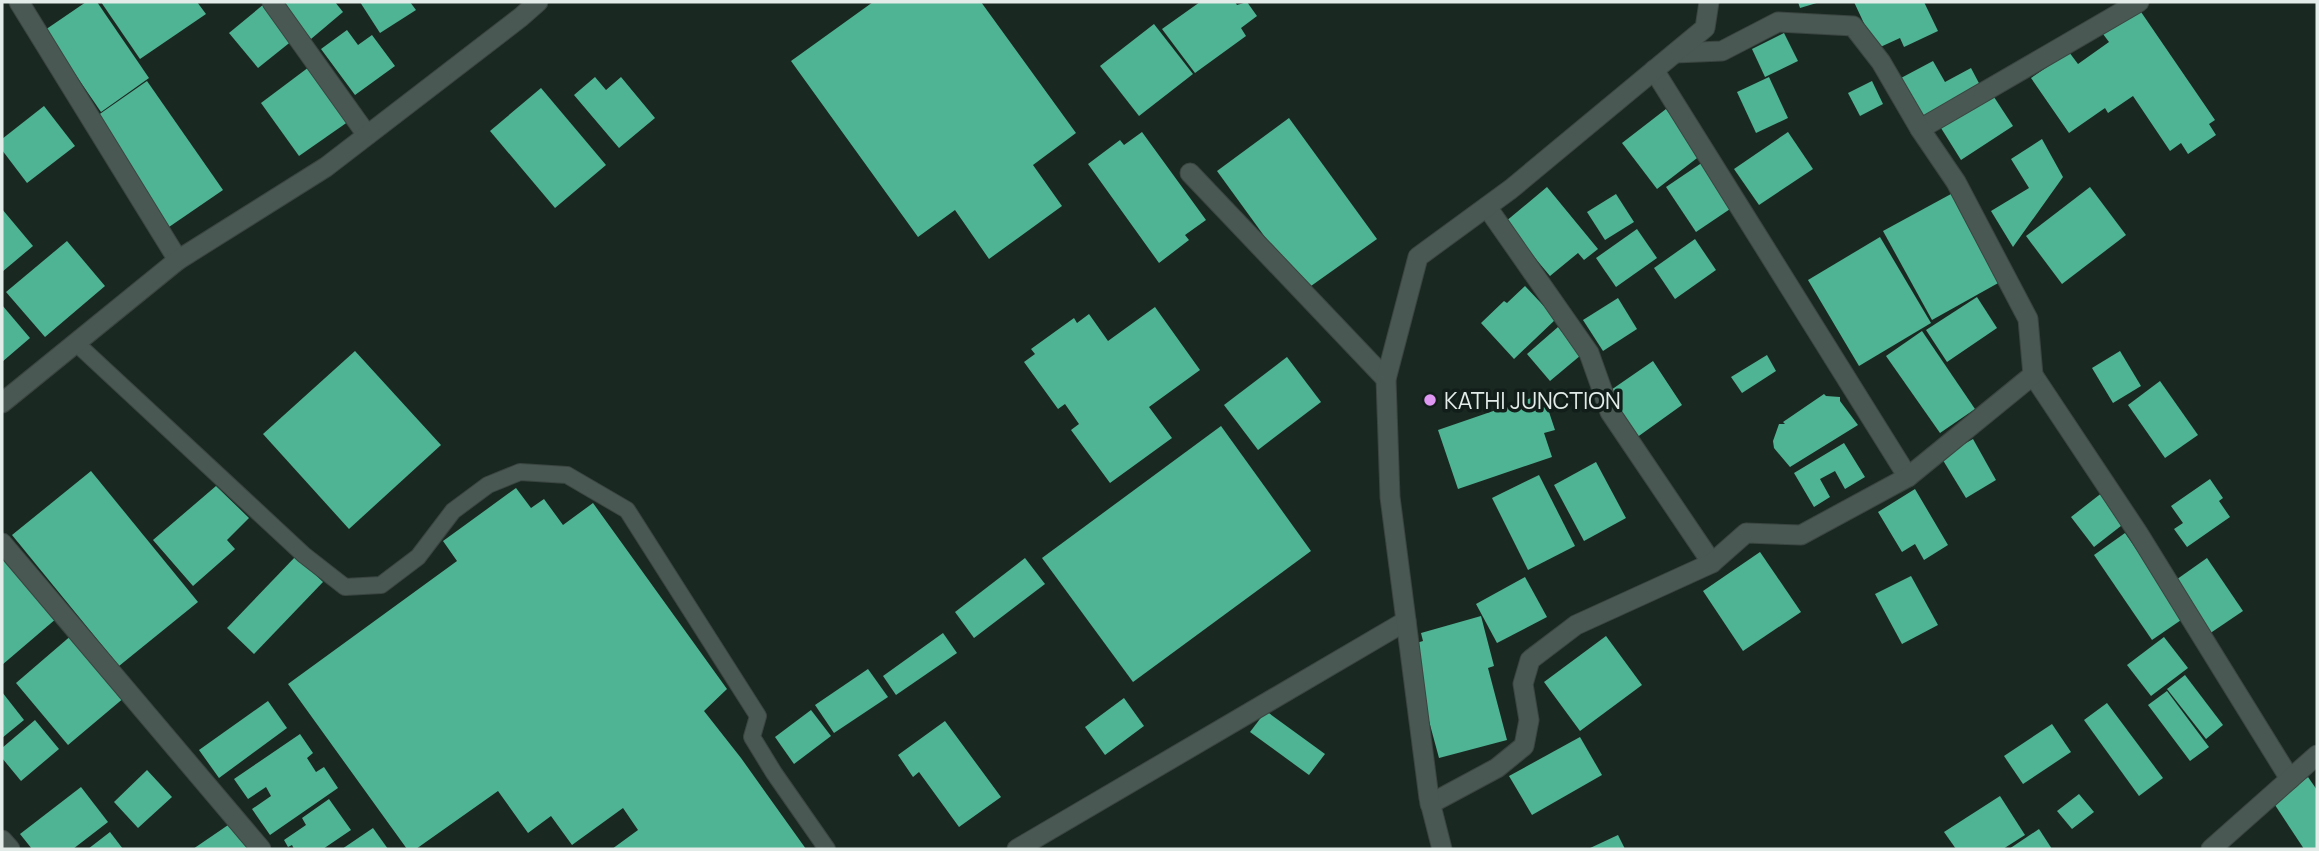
<svg xmlns="http://www.w3.org/2000/svg" width="2319" height="851" font-family="Manrope,sans-serif">
<rect width="100%" height="100%" fill="#1a2822"/>
<g fill="#4fb493">
<path d="M86 2H97L149 78 101 112 45 30Z"/>
<path d="M101 2H197L206 14 140 59Z"/>
<path d="M282 2H335L343 12 311 39Z"/>
<path d="M360 2H410L416 10 380 33Z"/>
<path d="M873 2H981L1076 133 1033 165 1062 206 989 259 955 210 918 237 791 61Z"/>
<path d="M1200 2H1235L1237 5 1247 2 1257 16 1241 28 1246 36 1195 73 1162 29Z"/>
<path d="M1798 2H1820L1800 8Z"/>
<path d="M1854 2H1924L1938 31 1904 47 1900 38 1876 49Z"/>
<path d="M264 4 293 40 258 68 229 33Z"/>
<path d="M2139 9 2215 120 2209 124 2216 135 2188 154 2181 143 2170 151 2133 96 2108 113 2105 108 2069 133 2031 78 2069 52 2078 64 2109 42 2103 34Z"/>
<path d="M1154 24 1193 74 1139 116 1100 66Z"/>
<path d="M347 30 358 45 372 35 395 66 355 95 321 49Z"/>
<path d="M1784 33 1798 61 1765 77 1752 49Z"/>
<path d="M1933 61 1945 82 1971 68 1981 87 1924 118 1901 78Z"/>
<path d="M313 64 352 119 299 156 261 103Z"/>
<path d="M595 77 606 90 621 77 655 118 619 148 574 95Z"/>
<path d="M1769 77 1788 118 1756 133 1737 92Z"/>
<path d="M147 81 223 190 169 227 94 118Z"/>
<path d="M1872 81 1883 104 1860 116 1848 93Z"/>
<path d="M541 88 606 165 555 208 490 131Z"/>
<path d="M1992 94 2013 126 1961 160 1941 128Z"/>
<path d="M44 106 75 146 27 183 2 150V139Z"/>
<path d="M1666 109 1701 155 1657 189 1622 143Z"/>
<path d="M1289 118 1377 239 1304 291 1217 171Z"/>
<path d="M1142 132 1206 220 1185 235 1189 240 1159 263 1088 164 1120 140 1124 145Z"/>
<path d="M1788 132 1813 169 1759 205 1734 169Z"/>
<path d="M2042 139 2063 177 2013 247 1991 211 2029 188 2011 159Z"/>
<path d="M1706 160 1736 205 1696 232 1666 187Z"/>
<path d="M1547 187 1598 249 1584 260 1578 253 1550 276 1505 222Z"/>
<path d="M2090 187 2126 235 2062 284 2026 236Z"/>
<path d="M1616 194 1634 222 1605 240 1587 212Z"/>
<path d="M1951 194 2000 282 1932 320 1883 231Z"/>
<path d="M2 209 33 246 2 272Z"/>
<path d="M1637 229 1657 258 1616 287 1596 258Z"/>
<path d="M1880 237 1931 323 1859 366 1808 280Z"/>
<path d="M1695 239 1716 270 1675 299 1654 268Z"/>
<path d="M67 241 105 286 45 337 6 292Z"/>
<path d="M1525 286 1556 319 1514 359 1481 323 1504 301 1507 303Z"/>
<path d="M1977 297 1997 328 1947 362 1926 330Z"/>
<path d="M1618 298 1637 329 1603 351 1583 320Z"/>
<path d="M2 305 30 338 2 362Z"/>
<path d="M1155 307 1200 370 1149 407 1172 438 1110 483 1071 430 1079 424 1065 404 1058 409 1024 362 1035 354 1031 349 1074 318 1077 323 1089 314 1108 341Z"/>
<path d="M1558 327 1581 355 1550 381 1527 354Z"/>
<path d="M1922 331 1975 409 1940 433 1886 356Z"/>
<path d="M355 351 441 445 349 529 263 434Z"/>
<path d="M2120 351 2141 386 2113 403 2092 368Z"/>
<path d="M1767 355 1776 371 1742 393 1731 377Z"/>
<path d="M1287 357 1321 402 1258 450 1224 405Z"/>
<path d="M1653 361 1682 405 1636 438 1615 409 1621 405 1611 390Z"/>
<path d="M2160 381 2198 435 2165 458 2128 405Z"/>
<path d="M1543 394 1555 430 1544 433 1552 457 1458 489 1438 430Z"/>
<path d="M1824 394 1826 396 1840 397V401L1858 425 1790 467 1774 448 1773 441 1779 424H1785L1783 422Z"/>
<path d="M1221 426 1311 551 1133 682 1042 558Z"/>
<path d="M1973 439 1996 480 1966 498 1941 457Z"/>
<path d="M1844 443 1865 477 1845 489 1835 471 1820 479 1830 497 1814 507 1794 473Z"/>
<path d="M1596 462 1626 518 1584 541 1554 485Z"/>
<path d="M91 471 198 602 119 666 12 535Z"/>
<path d="M1539 475 1575 546 1528 570 1492 498Z"/>
<path d="M2210 479 2223 498 2219 501 2230 517 2187 547 2174 529 2183 523 2171 506Z"/>
<path d="M216 486 249 518 227 540 235 549 193 586 153 540Z"/>
<path d="M516 488 531 508 544 499 563 525 593 503 727 689 704 711 741 758 806 849H612L638 830 623 808 572 845 551 816 528 833 498 791 416 849H407L288 684 457 561 443 541Z"/>
<path d="M1915 489 1948 545 1924 560 1915 544 1902 552 1878 512Z"/>
<path d="M2103 492 2126 522 2094 547 2071 517Z"/>
<path d="M2125 533 2184 618 2152 640 2094 555Z"/>
<path d="M1760 552 1801 612 1743 651 1703 591Z"/>
<path d="M2 553 57 618 2 665Z"/>
<path d="M296 556 323 582 254 654 227 628Z"/>
<path d="M1025 558 1045 584 974 638 955 612Z"/>
<path d="M2207 558 2243 611 2209 634 2173 582Z"/>
<path d="M1911 576 1938 625 1902 644 1875 594Z"/>
<path d="M1525 577 1547 617 1497 643 1476 604Z"/>
<path d="M1481 616 1494 666 1488 668 1507 740 1439 758 1412 658 1413 644 1423 641 1421 633Z"/>
<path d="M943 633 957 653 896 695 883 676Z"/>
<path d="M73 634 125 697 68 745 16 683Z"/>
<path d="M1606 636 1642 685 1580 731 1544 682Z"/>
<path d="M2164 637 2188 668 2151 696 2127 665Z"/>
<path d="M868 669 888 697 834 733 815 705Z"/>
<path d="M2185 675 2223 725 2206 739 2167 689Z"/>
<path d="M2167 691 2209 747 2190 761 2148 705Z"/>
<path d="M2 692 24 720 2 738Z"/>
<path d="M1124 698 1144 726 1105 755 1085 727Z"/>
<path d="M268 701 287 728 219 778 199 750Z"/>
<path d="M2107 703 2163 778 2139 796 2084 720Z"/>
<path d="M811 710 831 736 794 764 775 737Z"/>
<path d="M1266 711 1325 754 1309 775 1250 732Z"/>
<path d="M35 720 59 749 21 781 2 758V748Z"/>
<path d="M945 721 1001 797 959 827 919 772 913 777 898 755Z"/>
<path d="M2052 724 2071 752 2023 784 2004 756Z"/>
<path d="M300 734 313 753 307 758 316 772 324 767 338 788 270 835 252 809 271 796 266 787 248 799 234 779Z"/>
<path d="M1580 737 1602 775 1532 815 1509 776Z"/>
<path d="M147 770 172 797 138 828 114 802Z"/>
<path d="M2308 777 2317 790V849H2304L2273 802Z"/>
<path d="M81 787 108 822 73 849H32L20 834Z"/>
<path d="M2079 794 2094 812 2072 829 2057 811Z"/>
<path d="M2000 796 2025 835 2003 849H1956L1944 832Z"/>
<path d="M329 799 351 830 323 849H294L292 845 288 847 284 840 306 825 302 818Z"/>
<path d="M234 821 253 849H193Z"/>
<path d="M373 828 388 849H342Z"/>
<path d="M2039 829 2052 849H2009Z"/>
<path d="M110 832 123 849H88Z"/>
<path d="M1618 835 1625 849H1588Z"/>
</g>
<g fill="none" stroke-linecap="round" stroke-linejoin="round">
<defs>
<path id="service" d="M76 343 304 555 345 587 381 585 418 557 453 511 488 485 520 472 567 475 627 510 758 716 752 737 774 773 827 849"/>
<g id="minor">
<path d="M19 2 178 260"/>
<path d="M272 2 367 135"/>
<path d="M1654 70 1908 477"/>
<path d="M1920 129 2139 2"/>
<path d="M1190 173 1386 379"/>
<path d="M1487 207 1589 353 1610 412 1712 563"/>
<path d="M2033 375 2138 533 2290 779"/>
<path d="M2 543 261 849"/>
<path d="M1430 804 1497 768 1524 746 1529 720 1523 684 1530 660 1576 625 1712 563 1746 533 1801 535 1908 477 2033 375 2028 319 1956 182 1920 129 1881 62 1853 26 1778 22 1722 51 1675 53"/>
<path d="M2 840 10 849"/>
<path d="M1017 849 1406 621"/>
<path d="M1442 849 1429 798 1390 497 1386 379 1418 257 1511 189 1705 28 1709 2"/>
<path d="M2211 849 2317 755"/>
</g>
<path id="tertiary" d="M2 403 178 260 326 167 521 17 538 2"/>
</defs>
<use href="#service" stroke="#3a4541" stroke-width="18"/>
<use href="#minor" stroke="#3a4541" stroke-width="21"/>
<use href="#tertiary" stroke="#3a4541" stroke-width="21"/>
<use href="#service" stroke="#495852" stroke-width="16"/>
<use href="#minor" stroke="#495852" stroke-width="19"/>
<use href="#tertiary" stroke="#495852" stroke-width="19"/>
</g>
<circle fill="#df98f2" stroke="#111e19" stroke-width="2.5" cx="1430" cy="400" r="7"/>
<g text-anchor="middle" dominant-baseline="central" stroke-width="7" stroke-linejoin="round" paint-order="stroke">
<g font-size="23" fill="#e3ece8" stroke="#111e19" text-anchor="start">
<text x="1444" y="400">KATHI JUNCTION</text>
</g>
</g>
<rect width="2319" height="851" fill="none" stroke="#e3ece8" stroke-width="7"/>
</svg>
